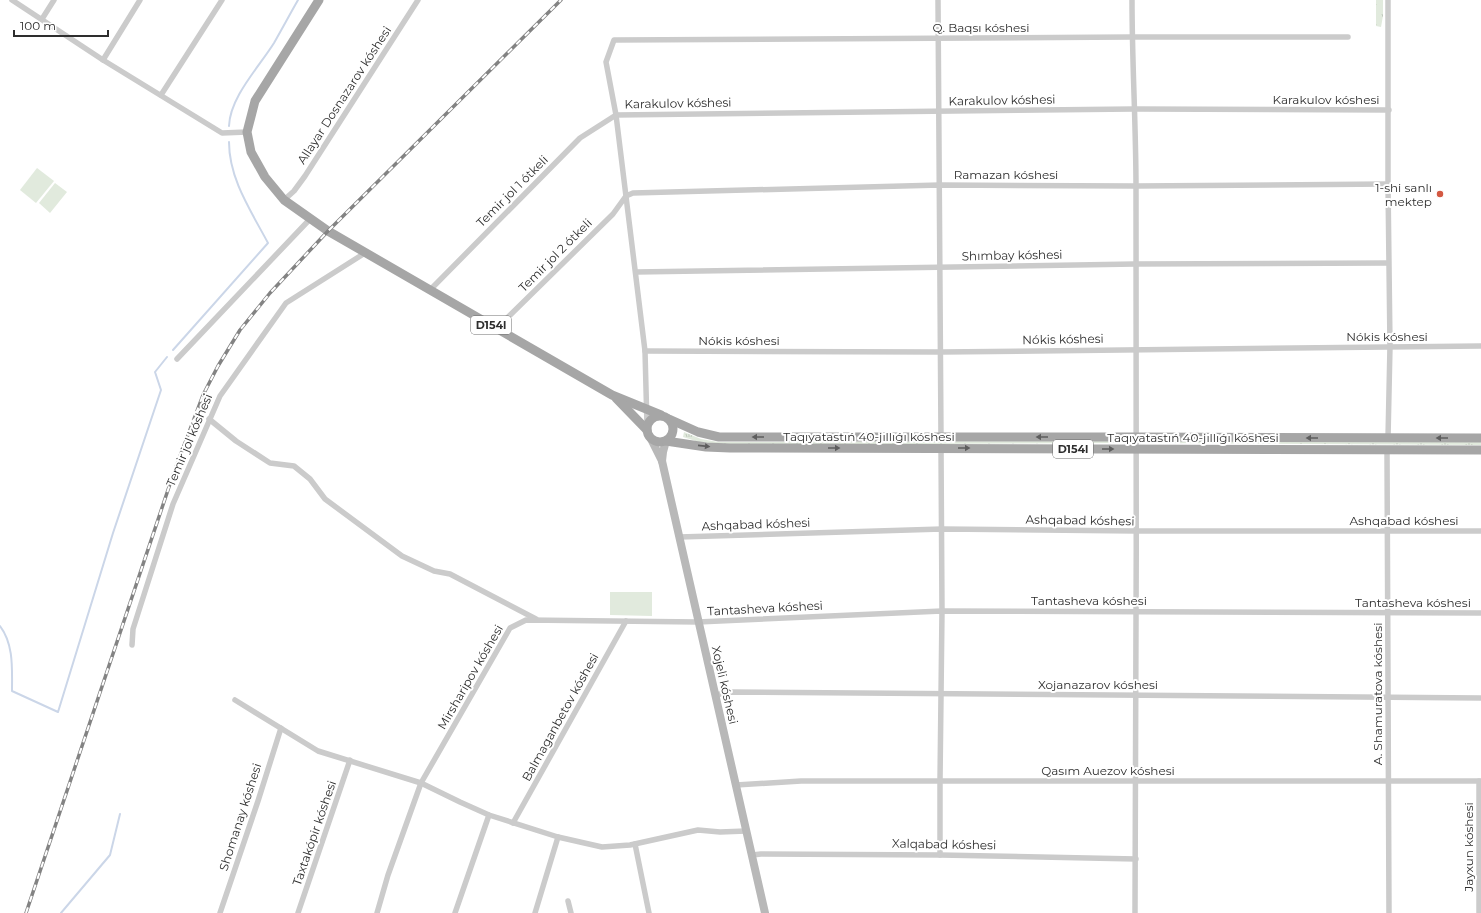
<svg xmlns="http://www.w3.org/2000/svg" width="1481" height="913" font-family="Montserrat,sans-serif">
<defs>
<pattern id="grass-tufts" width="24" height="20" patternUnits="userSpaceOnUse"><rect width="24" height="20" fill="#e1eadd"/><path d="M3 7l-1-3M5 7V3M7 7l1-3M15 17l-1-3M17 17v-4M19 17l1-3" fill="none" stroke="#c1c9be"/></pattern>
</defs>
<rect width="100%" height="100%" fill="#fff"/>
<g fill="url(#grass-tufts)">
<path d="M1376 0H1383V16L1381 27 1376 26Z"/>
<path d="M684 432 701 439 718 442 1121 441V443L718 445 699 442 683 437Z"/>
<path d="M1153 441 1481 442V445L1153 443Z"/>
</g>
<g fill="#e1eadd">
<path d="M37 168 54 181 36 203 20 190Z"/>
<path d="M55 183 67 192 50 213 39 203Z"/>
<path d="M610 592H652V616L610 615Z"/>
</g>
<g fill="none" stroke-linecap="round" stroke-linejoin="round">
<g stroke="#cbd6e8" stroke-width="2">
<path d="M229 126C230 97 259 67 274 43 282 29 290 14 298 0"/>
<path d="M173 350 268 243C251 211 229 179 229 142"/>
<path d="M0 626C14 644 12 670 12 691L58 712 113 533 161 390 155 372 167 357"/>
<path d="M61 913 110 855 120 814"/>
</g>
<g stroke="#cbcbcb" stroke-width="5.5">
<path d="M12 0 103 60 222 133 247 132"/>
<path d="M938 0 941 437"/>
<path d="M1132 0C1132 63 1136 125 1136 188 1136 430 1137 671 1135 913"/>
<path d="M42 19 54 0"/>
<path d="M103 60 140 0"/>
<path d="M161 95 222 0"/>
<path d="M284 200 294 191 305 176 418 0"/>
<path d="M636 272 1135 264 1388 263"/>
<path d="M430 290 580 138 616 115 1134 109 1389 110"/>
<path d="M497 328 613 214 626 196 633 193 940 185 1136 186 1388 184"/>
<path d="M645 351 941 352 1481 346"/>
<path d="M177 359 311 218"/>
<path d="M209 419 236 441 270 463 294 466 310 479 325 499 402 556 434 571 450 574 536 619"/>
<path d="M647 426 645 351 616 115 606 62 614 40 1132 37H1348"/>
<path d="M1388 438 1390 346 1388 184V0"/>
<path d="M1387 451 1389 913"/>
<path d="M679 537 942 529 1136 531H1481"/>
<path d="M132 645 133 629 173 504 220 396 286 303 365 253"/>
<path d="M715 695 730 692 1481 698"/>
<path d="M235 700 318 751 421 783 460 802 489 815 558 837 602 847 630 845 698 830 720 832 746 831"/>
<path d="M1479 781V913"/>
<path d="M736 785 801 781H1481"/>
<path d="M513 823 626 621"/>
<path d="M635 844 649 913"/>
<path d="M752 855 761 854 940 855 1136 859"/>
<path d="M940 855V781L942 611 941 448"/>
<path d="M568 901 571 913"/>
<path d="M220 913 258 801 281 728"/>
<path d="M298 913 350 760"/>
<path d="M377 913 388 875 421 783 510 628 526 620 698 622 942 611 1481 613"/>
<path d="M455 913 489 815"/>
<path d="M535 913 558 837"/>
</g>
<g stroke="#b8b8b8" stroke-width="8">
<path d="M650 437 662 461 765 913"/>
<path d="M662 461 663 452 666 441"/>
</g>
<g stroke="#a6a6a6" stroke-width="9">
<path d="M319 0 255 101 247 132 251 152 265 177 284 200 328 231 612 395 661 415"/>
<path d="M616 398 647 430"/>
<circle cx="660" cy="429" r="13"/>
<path d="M669 419 698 432 719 437H1136L1481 438"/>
<path d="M666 441 706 447 730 448 1481 450"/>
</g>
<defs>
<path id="rail" d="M26 913 174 472 203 395 218 366 240 330 270 293 328 231 561 0"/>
</defs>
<use href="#rail" stroke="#838383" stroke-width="3.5"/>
<use href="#rail" stroke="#fff" stroke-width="2" stroke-dasharray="6" stroke-linecap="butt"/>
</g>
<defs><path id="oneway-solid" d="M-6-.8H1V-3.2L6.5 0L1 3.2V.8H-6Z"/></defs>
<g fill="#5e5e5e">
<use href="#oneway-solid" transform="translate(758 437) rotate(180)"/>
<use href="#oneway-solid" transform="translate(1042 437) rotate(-180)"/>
<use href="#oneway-solid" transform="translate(1312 438) rotate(-180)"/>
<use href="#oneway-solid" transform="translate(1442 438) rotate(-180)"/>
<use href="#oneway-solid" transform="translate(704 446) rotate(6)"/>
<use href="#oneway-solid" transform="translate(834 448)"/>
<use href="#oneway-solid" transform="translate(964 448)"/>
<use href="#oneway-solid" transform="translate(1108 449)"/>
</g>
<circle fill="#d35842" stroke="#fff" stroke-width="1.5" cx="1440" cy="194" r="4"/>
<g text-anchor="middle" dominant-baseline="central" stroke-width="4" stroke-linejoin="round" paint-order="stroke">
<g fill="#fff" stroke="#6d6d6d" stroke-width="1">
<rect x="471" y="316" width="40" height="18" rx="3"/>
<rect x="1053" y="440" width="40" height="18" rx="3"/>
</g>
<g font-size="11" font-weight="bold" fill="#2e2e2e">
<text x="491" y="325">D154l</text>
<text x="1073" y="449">D154l</text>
</g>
<g font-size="12" fill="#2e2e2e" stroke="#fff">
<text x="981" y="27">Q. Baqsı kóshesi</text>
<text transform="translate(344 95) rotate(-57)">Allayar Dosnazarov kóshesi</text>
<text x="1326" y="99">Karakulov kóshesi</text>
<text transform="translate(1002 100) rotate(-1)">Karakulov kóshesi</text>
<text transform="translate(678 103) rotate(-1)">Karakulov kóshesi</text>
<text x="1006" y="174">Ramazan kóshesi</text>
<text transform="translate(512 191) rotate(-45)">Temir jol 1 ótkeli</text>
<text transform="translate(555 255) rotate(-45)">Temir jol 2 ótkeli</text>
<text transform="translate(1012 255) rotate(-1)">Shımbay kóshesi</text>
<text x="1387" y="336">Nókis kóshesi</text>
<text transform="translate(1063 339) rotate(-1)">Nókis kóshesi</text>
<text x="739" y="340">Nókis kóshesi</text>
<text x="869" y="436">Taqıyatastıń 40-jıllıǵı kóshesi</text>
<text x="1193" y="437">Taqıyatastıń 40-jıllıǵı kóshesi</text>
<text transform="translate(189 440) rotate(-67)">Temir jol kóshesi</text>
<text transform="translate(1080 520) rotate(1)">Ashqabad kóshesi</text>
<text x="1404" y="520">Ashqabad kóshesi</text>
<text transform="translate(756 524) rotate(-2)">Ashqabad kóshesi</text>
<text x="1089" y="600">Tantasheva kóshesi</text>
<text x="1413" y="602">Tantasheva kóshesi</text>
<text transform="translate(765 608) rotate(-3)">Tantasheva kóshesi</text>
<text transform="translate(470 677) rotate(-60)">Mirsharipov kóshesi</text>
<text x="1098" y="684">Xojanazarov kóshesi</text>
<text transform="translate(725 685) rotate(77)">Xojeli kóshesi</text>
<text transform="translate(1377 694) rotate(-90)">A. Shamuratova kóshesi</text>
<text transform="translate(560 717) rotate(-61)">Balmaganbetov kóshesi</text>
<text x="1108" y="770">Qasım Auezov kóshesi</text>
<text transform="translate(240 817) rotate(-72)">Shomanay kóshesi</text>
<text transform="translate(314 833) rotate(-71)">Taxtakópir kóshesi</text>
<text transform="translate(944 844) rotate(1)">Xalqabad kóshesi</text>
<text transform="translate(1468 847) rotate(-90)">Jayxun kóshesi</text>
</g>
<g font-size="12" fill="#2e2e2e" stroke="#fff" text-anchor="end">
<text x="1432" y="187">1-shi sanlı<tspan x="1432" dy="14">mektep</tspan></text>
</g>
</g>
<path d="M14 30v6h94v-6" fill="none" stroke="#2e2e2e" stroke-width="2"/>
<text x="20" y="30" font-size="12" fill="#2e2e2e" stroke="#ffffff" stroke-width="3" paint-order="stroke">100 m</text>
</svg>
